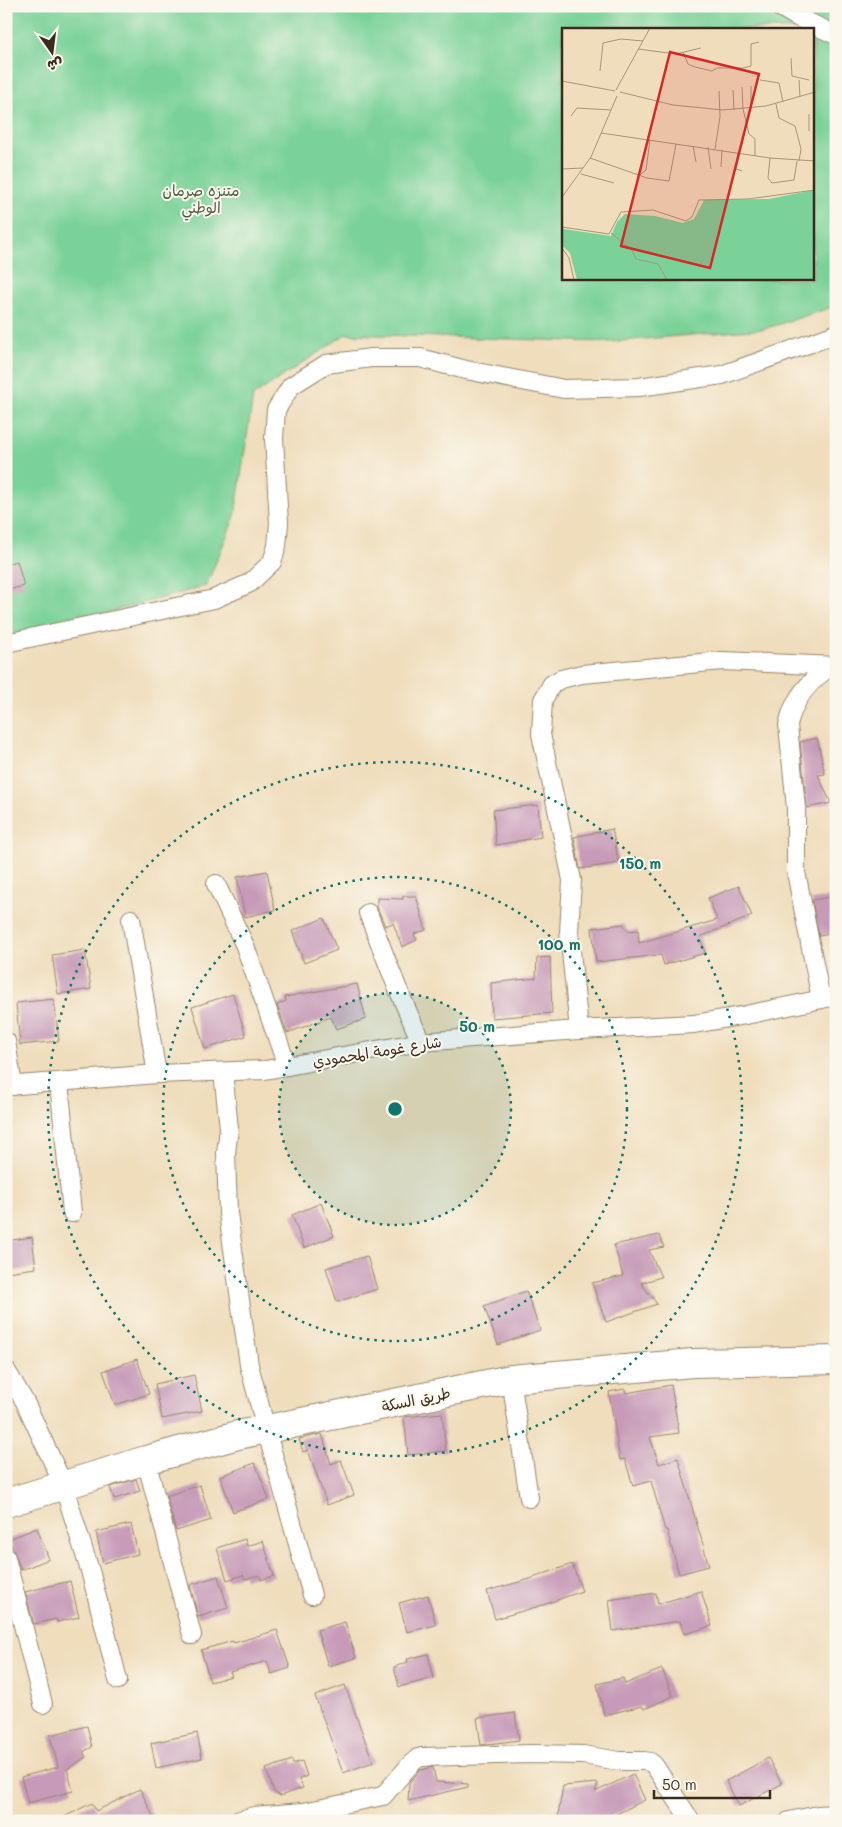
<svg xmlns="http://www.w3.org/2000/svg" width="842" height="1827" font-family="Mali,'Playpen Sans Arabic',sans-serif">
<rect width="100%" height="100%" fill="#fbf7ec"/>
<filter id="ink" filterUnits="userSpaceOnUse"><feTurbulence type="fractalNoise" baseFrequency=".02" numOctaves="2"/><feDisplacementMap in="SourceGraphic" scale="10" xChannelSelector="R" yChannelSelector="G"/><feConvolveMatrix kernelMatrix="1 2 1 2 8 2 1 2 1" color-interpolation-filters="sRGB"/></filter>
<filter id="wash" filterUnits="userSpaceOnUse"><feTurbulence type="fractalNoise" baseFrequency=".0096" numOctaves="4" result="noise"/><feDisplacementMap in="SourceGraphic" scale="20" xChannelSelector="R" yChannelSelector="G"/><feGaussianBlur stdDeviation="1.12" result="paint"/><feColorMatrix in="noise" values="0 0 0 0 0 0 0 0 0 0 0 0 0 0 0 0 0 1.4 0 .05"/><feComposite in="paint" operator="in"/></filter>
<g filter="url(#wash)">
<rect width="100%" height="100%" fill="#efddbb"/>
<path fill="#7ad298" stroke="#5a7e5b" fill-rule="evenodd" d="M6 6H836V306L764 329 607 342 346 334 253 396 235 516 206 586 6 640ZM563 29H813V279H563Z"/>
<g id="blocks">
<g fill="#c69ab8">
<path d="M17 561 24 586 8 590 6 564Z"/>
<path d="M817 738 825 774 818 775 831 803 807 808 800 742Z"/>
<path d="M538 805 541 837 496 845 493 810Z"/>
<path d="M612 829 619 863 580 869 574 837Z"/>
<path d="M267 871 275 910 245 917 237 877Z"/>
<path d="M739 886 752 916 700 937 705 953 664 965 661 955 596 962 592 928 623 924 628 931 638 930 639 943 717 920 708 898Z"/>
<path d="M403 896H416L426 930 414 934 417 940 402 947 393 923 385 926 377 907V898L403 899Z"/>
<path d="M836 896V933L819 936 812 900Z"/>
<path d="M324 918 337 950 304 963 292 931Z"/>
<path d="M85 950 91 989 58 994 52 955Z"/>
<path d="M550 957 552 1013 492 1018 491 983 536 978 537 958Z"/>
<path d="M357 984 366 1019 336 1029 331 1017 287 1033 277 1005 286 1001 285 997Z"/>
<path d="M233 994 246 1036 205 1049 192 1007Z"/>
<path d="M54 999 59 1041 20 1045 16 1003Z"/>
<path d="M321 1203 334 1236 304 1248 292 1215Z"/>
<path d="M659 1235 664 1247 649 1250 661 1277 641 1283 657 1304 606 1322 592 1283 623 1276 614 1245Z"/>
<path d="M32 1237 36 1268 6 1272V1241Z"/>
<path d="M367 1256 377 1289 337 1302 326 1268Z"/>
<path d="M526 1291 540 1330 498 1345 484 1306Z"/>
<path d="M137 1359 149 1394 115 1405 103 1371Z"/>
<path d="M194 1375 202 1411 162 1419 155 1384Z"/>
<path d="M671 1385 679 1433 650 1437 659 1464 678 1458 709 1566 679 1574 667 1530H665L651 1481 633 1486 625 1459 620 1460 609 1392 625 1389 626 1393Z"/>
<path d="M442 1413 446 1451 408 1455 404 1417Z"/>
<path d="M322 1434 331 1464 341 1460 354 1495 327 1505 308 1450 303 1452 299 1439Z"/>
<path d="M255 1463 269 1499 233 1512 220 1476Z"/>
<path d="M136 1479 140 1491 114 1499 110 1487Z"/>
<path d="M200 1485 211 1520 176 1531 166 1496Z"/>
<path d="M131 1524 138 1554 103 1563 96 1532Z"/>
<path d="M37 1528 49 1559 21 1570 9 1539Z"/>
<path d="M245 1539 247 1546 263 1541 274 1576 261 1580 259 1575 245 1579 243 1575 227 1580 217 1548Z"/>
<path d="M572 1564 582 1591 543 1605 495 1619 487 1591 530 1579Z"/>
<path d="M218 1576 228 1608 198 1617 190 1585Z"/>
<path d="M70 1581 79 1617 57 1622 56 1619 34 1624 25 1592Z"/>
<path d="M701 1591 712 1626 684 1634 680 1621 613 1631 609 1600 656 1593 658 1604Z"/>
<path d="M428 1595 436 1625 407 1632 399 1603Z"/>
<path d="M345 1622 356 1658 328 1666 317 1630Z"/>
<path d="M277 1630 290 1668 271 1674 267 1661 230 1672 232 1676 210 1682 201 1650 233 1641 234 1643Z"/>
<path d="M428 1654 434 1678 399 1687 394 1667 408 1662 407 1659Z"/>
<path d="M662 1669 673 1696 644 1709 642 1706 604 1715 597 1684 623 1678 625 1684Z"/>
<path d="M345 1685 373 1762 343 1773 315 1696Z"/>
<path d="M515 1713 519 1740 481 1745 477 1718Z"/>
<path d="M87 1726 92 1747 83 1752 86 1757 67 1769 73 1791 28 1803 21 1777 58 1767 50 1735Z"/>
<path d="M197 1733 202 1758 156 1768 151 1743Z"/>
<path d="M768 1758 782 1784 739 1806 726 1781Z"/>
<path d="M292 1760 293 1764 302 1761 307 1776 299 1779 303 1788 280 1796 274 1792 266 1769Z"/>
<path d="M433 1767 436 1782 468 1784V1787L408 1801 409 1783 420 1770Z"/>
<path d="M633 1774 645 1800 602 1821H557L563 1786 598 1783 595 1792Z"/>
<path d="M140 1789 153 1816 143 1821H56L92 1803 96 1811Z"/>
</g>
</g>
</g>
<g filter="url(#ink)">
<use href="#blocks" fill-opacity="0" stroke="#95846c" stroke-width="1"/>
<g fill="none" stroke-linecap="round" stroke-linejoin="round">
<defs>
<g id="minor">
<path d="M778 6 797 17 836 35"/>
<path d="M6 643 214 599 250 583 272 562 277 546 279 523 274 438 276 410 291 386 326 364 371 358H420L466 370 564 389 639 387 722 375 836 334"/>
<path d="M216 884 245 946 287 1066"/>
<path d="M368 913 397 987 421 1042"/>
<path d="M131 919 157 1074"/>
<path d="M821 999 796 872V808L788 725C794 698 809 680 832 666"/>
<path d="M579 1030 569 932 572 880 541 734 543 700 552 684 561 679 582 674 722 661 836 666"/>
<path d="M6 1041 13 1086"/>
<path d="M223 1072 229 1128 226 1153 228 1213 249 1365 266 1429 312 1595"/>
<path d="M59 1082 72 1213"/>
<path d="M6 1086 157 1074 265 1070 421 1042 579 1030 694 1024 746 1015 836 996"/>
<path d="M6 1370 25 1402 63 1484 91 1574 118 1680"/>
<path d="M511 1379 529 1498"/>
<path d="M146 1460 192 1635"/>
<path d="M6 1558 43 1704"/>
<path d="M237 1821 254 1816 303 1812 383 1796 410 1765 418 1758 422 1757 531 1754 583 1755 619 1761H644L650 1762 654 1765 691 1821"/>
<path d="M789 1821 818 1815 836 1814"/>
</g>
<path id="primary" d="M6 1503 146 1460 238 1435 511 1379 693 1363 836 1360"/>
</defs>
<use href="#minor" stroke="#95846c" stroke-width="20"/>
<use href="#primary" stroke="#95846c" stroke-width="30"/>
<use href="#minor" stroke="#fff" stroke-width="18"/>
<use href="#primary" stroke="#fff" stroke-width="28"/>
</g>
</g>
<circle cx="395" cy="1109" r="116" fill="#0f766e" fill-opacity=".12"/>
<g fill="none" stroke="#0f766e" stroke-width="2.5" stroke-dasharray="2.5 5">
<circle cx="395" cy="1109" r="116"/>
<circle cx="395" cy="1109" r="232"/>
<circle cx="395" cy="1109" r="347"/>
</g>
<g text-anchor="middle" dominant-baseline="central" stroke-width="4" stroke-linejoin="round" paint-order="stroke">
<g font-size="15" fill="#4e5c43" stroke="#fbf7ec">
<text x="201" y="190">متنزه صرمان<tspan x="201" dy="17">الوطني</tspan></text>
</g>
<g font-size="15" fill="#3b2a1e" stroke="#fbf7ec">
<text transform="translate(377 1051) rotate(-9)">شارع غومة المحمودي</text>
<text transform="translate(416 1399) rotate(-12)">طريق السكة</text>
</g>
</g>
<g transform="translate(562 28)">
<rect width="252" height="252" fill="#efddbb"/>
<path d="M252 162V252H15L8 225 0 217 1 201 49 208 55 194 63 186 93 188 121 195 132 191 142 172 207 171Z" fill="#7ad298"/>
<path fill="none" stroke="#a7957c" stroke-width="1" d="M76 21 114 26 139 20M121 24 126 36 133 39 150 43 155 40H181L189 38V16L197 14M229 30 230 48 247 52M38 43 41 15 59 11 81 13M198 52 217 55 221 74M237 52 238 69M0 53 53 63M189 58V81M180 59 181 81 187 106 193 111V128M54 62 88 0M171 62 172 82M58 64 111 77 161 82 204 78 253 64M214 76 217 90 233 98 239 121 237 133M247 86V103M9 88 15 80 49 82M39 105 208 130 253 133M131 118 134 134M146 119 149 141M153 121 158 89 157 63M176 125 174 141 180 143M28 130 85 150 107 153 114 116M208 130 206 150 210 155 232 152 235 133M159 139 160 122M0 141 21 140M19 146 52 155M78 147 84 142 88 112M0 169 29 129 55 68M0 199 47 206 59 184 91 182 124 193 130 189 137 172 186 171 253 162M49 205 70 222 74 231 96 236 105 252M0 220 7 230 12 252"/>
<path fill="#d62828" fill-opacity="0.15" stroke="#d62828" stroke-width="2.5" d="M108 24 197 46 148 240 59 218Z"/>
<rect width="252" height="252" fill="none" stroke="#3b2a1e" stroke-width="2.5"/>
</g>
<circle cx="395" cy="1109" r="8" fill="#0f766e" stroke="#fbf7ec" stroke-width="2.5"/>
<g font-size="15" text-anchor="middle" font-weight="bold" fill="#0f766e" stroke="#fbf7ec" stroke-width="4" stroke-linejoin="round" paint-order="stroke">
<text x="640" y="869">150 m</text>
<text x="559" y="950">100 m</text>
<text x="477" y="1032">50 m</text>
</g>
<rect width="842" height="1827" fill="none" stroke="#fbf7ec" stroke-width="25"/>
<g transform="translate(52 52) rotate(166)" stroke="#fbf7ec" stroke-width="4" paint-order="stroke">
<path d="M0-4L9 19L0 12L-9 19Z" fill="#3b2a1e"/>
<text y="-8" font-size="14" font-weight="bold" text-anchor="middle" fill="#3b2a1e">ش</text>
</g>
<path d="M654 1790v8h116v-8" fill="none" stroke="#3b2a1e" stroke-width="2.5"/>
<text x="662" y="1790" font-size="15" fill="#3b2a1e" stroke="#fbf7ec" stroke-width="4" paint-order="stroke">50 m</text>
</svg>
